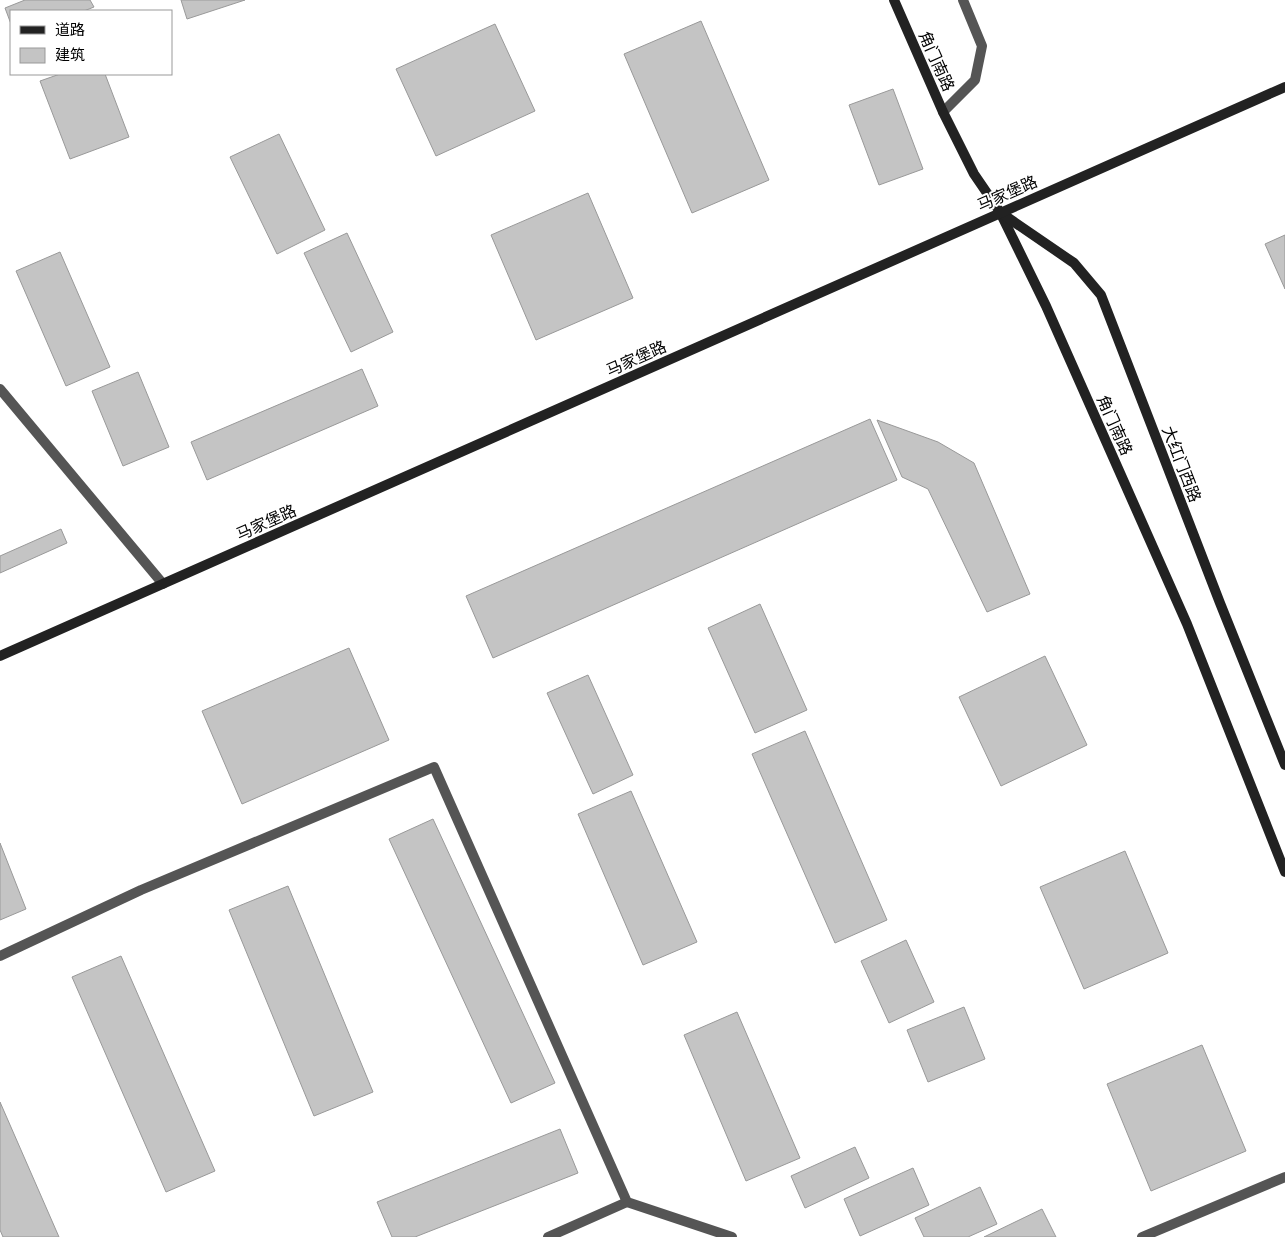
<svg xmlns="http://www.w3.org/2000/svg" width="1285" height="1237" font-family="'Archivo Narrow','Noto Sans SC',sans-serif">
<rect width="100%" height="100%" fill="#fff"/>
<g fill="#c4c4c4" stroke="#999">
<path d="M25 0H90L94 7 84 11H11V24L5 8Z"/>
<path d="M181 0H245L187 19Z"/>
<path d="M701 21 769 180 692 213 624 54Z"/>
<path d="M495 24 535 111 436 156 396 69Z"/>
<path d="M60 74H105L129 137 70 159 40 81Z"/>
<path d="M893 89 923 169 879 185 849 105Z"/>
<path d="M279 134 325 230 277 254 230 157Z"/>
<path d="M588 193 633 298 536 340 491 235Z"/>
<path d="M347 233 393 332 351 352 304 253Z"/>
<path d="M1285 235V289L1265 244Z"/>
<path d="M60 252 110 367 66 386 16 271Z"/>
<path d="M362 369 378 406 207 480 191 442Z"/>
<path d="M138 372 169 447 123 466 92 391Z"/>
<path d="M870 419 897 480 493 658 466 596Z"/>
<path d="M877 420 938 442 974 463 1030 594 987 612 928 489 902 477Z"/>
<path d="M61 529 67 543 0 573V556Z"/>
<path d="M760 604 807 710 755 733 708 628Z"/>
<path d="M349 648 389 740 242 804 202 711Z"/>
<path d="M1045 656 1087 745 1001 786 959 697Z"/>
<path d="M588 675 633 775 593 794 547 693Z"/>
<path d="M805 731 887 920 835 943 752 754Z"/>
<path d="M631 791 697 942 643 965 578 814Z"/>
<path d="M433 819 555 1083 511 1103 389 839Z"/>
<path d="M0 843 26 909 0 920Z"/>
<path d="M1125 851 1168 953 1084 989 1040 887Z"/>
<path d="M288 886 373 1092 314 1116 229 910Z"/>
<path d="M906 940 934 1002 889 1023 861 961Z"/>
<path d="M121 956 215 1171 166 1192 72 977Z"/>
<path d="M964 1007 985 1059 928 1082 907 1030Z"/>
<path d="M737 1012 800 1158 746 1181 684 1035Z"/>
<path d="M1202 1045 1246 1151 1151 1191 1107 1084Z"/>
<path d="M0 1102 59 1237H3L0 1230Z"/>
<path d="M560 1129 578 1173 415 1237H392L377 1202Z"/>
<path d="M855 1147 869 1178 805 1208 791 1176Z"/>
<path d="M913 1168 929 1205 860 1236 844 1199Z"/>
<path d="M980 1187 997 1224 968 1237H924L915 1218Z"/>
<path d="M1042 1209 1056 1237H984Z"/>
</g>
<g fill="none" stroke-linecap="round" stroke-linejoin="round">
<g stroke="#555" stroke-width="10">
<path d="M943 112 975 80 982 46 963 0"/>
<path d="M0 389 163 584"/>
</g>
<g stroke="#555" stroke-width="10">
<path d="M0 956 141 890 434 767 627 1202 732 1237"/>
<path d="M548 1237 627 1202"/>
<path d="M1142 1237 1285 1177"/>
</g>
<g stroke="#222" stroke-width="10">
<path d="M894 0 943 112 974 174 1000 212 1046 306 1187 624 1285 872"/>
<path d="M1001 213 1074 263 1101 295 1220 603 1285 765"/>
<path d="M0 656 1285 87"/>
</g>
</g>
<g text-anchor="middle" dominant-baseline="central" stroke-width="4" stroke-linejoin="round" paint-order="stroke">
<g font-size="16" fill="#000" stroke="#fff">
<text transform="translate(937 61) rotate(66)">角门南路</text>
<text transform="translate(1007 193) rotate(-24)">马家堡路</text>
<text transform="translate(636 358) rotate(-24)">马家堡路</text>
<text transform="translate(1115 425) rotate(66)">角门南路</text>
<text transform="translate(1182 464) rotate(69)">大红门西路</text>
<text transform="translate(266 522) rotate(-24)">马家堡路</text>
</g>
</g>
<rect x="10" y="10" width="162" height="65" fill="#ffffff" stroke="#999999"/>
<rect x="20" y="26" width="25" height="8" fill="#222222" stroke="#999999"/>
<text x="55" y="35" font-size="15" fill="#000000">道路</text>
<rect x="20" y="48" width="25" height="15" fill="#c4c4c4" stroke="#999999"/>
<text x="55" y="60" font-size="15" fill="#000000">建筑</text>
</svg>
